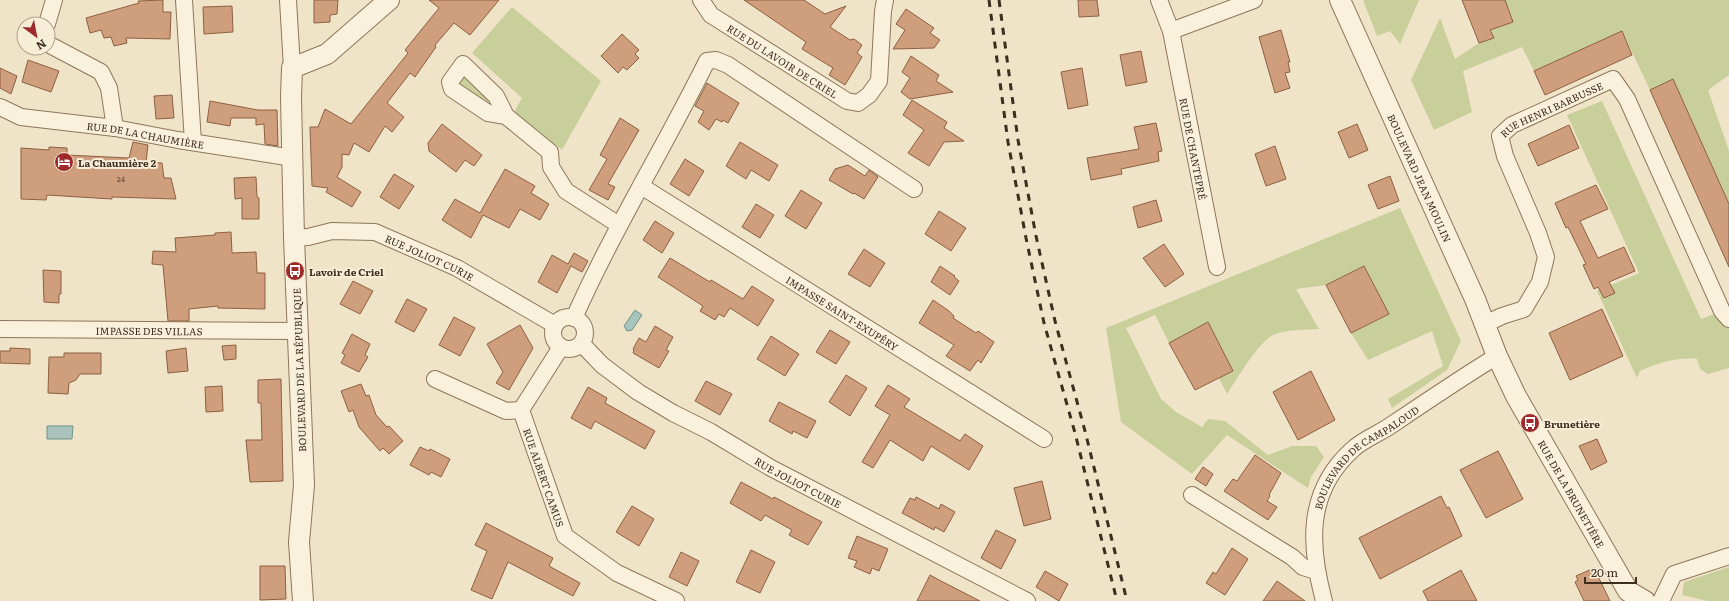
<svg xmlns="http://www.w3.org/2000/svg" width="1729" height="601" font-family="Literata,serif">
<rect width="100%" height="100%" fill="#f0e4c8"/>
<g fill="#c9cf9b">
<path d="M1363 0H1419L1400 44 1390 31 1377 36Z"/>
<path d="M1505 0H1729V75L1708 90 1729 151V204L1673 80 1650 90 1622 31 1534 71 1522 47 1463 71 1472 112 1434 130 1411 80 1440 18 1455 59 1479 43 1494 38 1490 30Z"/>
<path d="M512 7 601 81 562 150 514 112 522 98 472 53Z"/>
<path d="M466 74 490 99 487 103 456 83Z"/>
<path d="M1602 101 1701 319 1722 311 1729 319V368L1708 374 1700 369 1697 359C1676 357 1659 363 1640 371L1637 378 1597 291 1639 273 1567 115Z"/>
<path d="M1400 208 1461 341 1447 370 1392 408 1388 399 1443 366 1432 331 1368 360 1351 333 1389 314 1364 266 1326 285 1296 289 1319 329C1304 330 1287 329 1273 335 1258 343 1237 379 1227 394L1219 378 1169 343 1155 315 1126 328 1161 399 1176 412 1202 427 1208 419 1225 421 1268 455 1292 446H1316L1324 457 1311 477 1308 488 1227 435 1192 474 1121 422 1106 328Z"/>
<path d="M1729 567V601H1707L1682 595 1684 582Z"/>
</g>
<g fill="#a9c4bc" stroke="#6f938a">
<path d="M635 310 642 315 632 330 627 331 624 326Z"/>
<path d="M47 426H73L72 439H47Z"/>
</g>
<g fill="#cf9f7d" stroke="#8d5f41">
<path d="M163 0V12H171L170 39 126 38 127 43 114 46 111 37 104 38 101 30 90 33 86 18 139 3 138 1Z"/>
<path d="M314 0H338L337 14 330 15V22L314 23Z"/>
<path d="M429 0H499L470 35 454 23 435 45 436 47 415 77 410 73 387 103 404 117 392 132 385 126 369 152 354 143 349 155 342 154V167L337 177 361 192 352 207 326 192 328 188 312 186 310 127H318L325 109 351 124 408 53 405 50 439 8Z"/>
<path d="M744 0H804L825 14 846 6 830 27 850 40 854 39 862 45 857 53 862 57 845 85 829 75 833 68 802 49 806 42Z"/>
<path d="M1078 0H1097L1099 16 1079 17Z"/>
<path d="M1462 0H1505L1513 22 1490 30 1494 38 1479 43Z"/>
<path d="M232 6 233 32 204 34 203 7Z"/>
<path d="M906 9 934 28 930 33 940 40 934 48 893 49 905 30 896 24Z"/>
<path d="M1281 30 1290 62H1288L1290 72 1285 73 1290 88 1275 93 1259 37Z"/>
<path d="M1622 31 1632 55 1545 95 1534 71Z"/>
<path d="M622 34 639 50 635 54 639 58 627 70 623 67 618 73 601 56Z"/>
<path d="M1141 51 1147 82 1126 86 1120 55Z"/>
<path d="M911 56 939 75 936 81 953 92 910 99 901 92 910 78 902 72Z"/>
<path d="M28 60 59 71 51 92 22 82Z"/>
<path d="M0 68 17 76 11 94 0 88Z"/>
<path d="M1082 68 1088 105 1068 109 1061 72Z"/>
<path d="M1673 79 1729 204V267L1650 90Z"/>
<path d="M707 83 739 103 728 123 723 120 722 122 716 119 709 130 698 122 704 111 695 106Z"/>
<path d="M172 95 174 118 156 119 154 96Z"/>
<path d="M912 100 947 122 944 128 964 141 944 142 929 166 908 153 924 130 903 115Z"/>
<path d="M210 101 258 110H277L278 146 265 144 264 124 256 125V118H231L230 126 207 122Z"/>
<path d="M620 118 639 130 608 184 615 187 608 200 589 190 607 159 600 155Z"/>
<path d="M1156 123 1162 151 1158 152 1159 161 1121 169 1122 174 1091 180 1087 158 1139 149 1134 127Z"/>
<path d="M442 124 482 155 474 166 465 160 456 172 429 151 428 143Z"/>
<path d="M1357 124 1368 150 1349 158 1338 132Z"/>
<path d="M1569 125 1579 148 1538 166 1528 144Z"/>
<path d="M133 142 148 145 146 162 162 163 164 178H171L176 199 112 197V199L47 195 46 200 21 199V148L49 150V147L67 148V155L129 158Z"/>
<path d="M740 142 778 165 769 181 751 170 746 179 726 166Z"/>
<path d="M1275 146 1286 179 1266 186 1255 154Z"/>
<path d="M685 159 704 171 689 196 670 184Z"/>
<path d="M848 165 865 176 869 170 878 177 864 199 854 193 853 194 829 180 835 169Z"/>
<path d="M505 169 535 186 531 193 549 204 540 220 520 209 509 228 483 215 471 238 442 220 455 199 480 213Z"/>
<path d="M394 174 414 186 399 209 380 197Z"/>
<path d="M1390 176 1399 201 1378 209 1368 185Z"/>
<path d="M256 177 257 197 259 198V219H242V198L235 199 234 178Z"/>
<path d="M1596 185 1608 209 1580 221 1598 258 1624 247 1635 271 1609 282 1615 293 1604 298 1598 287 1594 289 1583 265 1586 264 1568 227 1566 228 1555 203Z"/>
<path d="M801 190 822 203 806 229 785 216Z"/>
<path d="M1156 200 1162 221 1138 228 1133 207Z"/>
<path d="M756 204 774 215 760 238 742 227Z"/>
<path d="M939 211 966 228 951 251 925 234Z"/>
<path d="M655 221 674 233 662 253 643 240Z"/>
<path d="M231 232 232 253 256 252 257 273H265V309L218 308V306L189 309V321H168L163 265 152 264 153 251 176 252 175 238 215 235V233Z"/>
<path d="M1164 244 1184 274 1165 287 1143 258Z"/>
<path d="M864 249 885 263 870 287 848 274Z"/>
<path d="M574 253 588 261 582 272 571 266 557 293 538 282 552 255 568 264Z"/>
<path d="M670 258 710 282 711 280 743 299 752 286 774 300 758 326 730 308 724 317 719 314 715 320 700 311 703 306 658 277Z"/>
<path d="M940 266 955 276 954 277 959 281 950 295 931 282Z"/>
<path d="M1364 266 1389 314 1351 333 1326 285Z"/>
<path d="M43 270 61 271V294H59V303L44 302Z"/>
<path d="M353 281 373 291 360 314 340 304Z"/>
<path d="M407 299 427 309 414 332 395 322Z"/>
<path d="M933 300 949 311 954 316 953 318 976 333 978 331 994 342 981 363 978 360 970 371 946 356 954 345 919 323Z"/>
<path d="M1602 309 1623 356 1570 380 1549 333Z"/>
<path d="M454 317 475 328 460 356 439 345Z"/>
<path d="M1208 322 1233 371 1195 390 1169 343Z"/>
<path d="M520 325 533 348 509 390 496 383 503 372 487 344Z"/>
<path d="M655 326 673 337 666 350 669 351 659 368 633 353 634 350 633 349 639 338 646 342Z"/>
<path d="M830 330 850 342 836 364 816 352Z"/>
<path d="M352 334 370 344 365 355 368 357 359 372 341 363 345 355 342 353Z"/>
<path d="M771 336 799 354 785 376 757 359Z"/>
<path d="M236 345V359L224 360 222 346Z"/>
<path d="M10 348 30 349V364L0 363V351H10Z"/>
<path d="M186 348 188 371 168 373 166 351Z"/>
<path d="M64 353H101V374H80L76 380 69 383 68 394 48 393 49 357H64Z"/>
<path d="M1311 371 1335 420 1298 440 1273 392Z"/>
<path d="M846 375 867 388 850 416 829 402Z"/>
<path d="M281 379 283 481 250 482 246 440H262L261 403H258V380Z"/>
<path d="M706 381 732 394 720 415 695 401Z"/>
<path d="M361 384 366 396 369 395 376 415 387 427 389 426 403 441 389 454 383 448 380 451 359 427 353 410 349 412 341 391Z"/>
<path d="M888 385 910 399 904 407 960 441 965 434 983 446 969 470 931 446 923 461 890 440 873 468 862 462 890 415 875 406Z"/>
<path d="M222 386 223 411 206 412 205 387Z"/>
<path d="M588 387 607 398 605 403 655 431 645 449 595 421 591 429 571 418Z"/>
<path d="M779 402 816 421 807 438 793 431 792 434 769 421Z"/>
<path d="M1597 439 1607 462 1591 470 1579 446Z"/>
<path d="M420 447 429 451 430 449 450 459 441 477 431 472 429 475 410 465Z"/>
<path d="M1498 451 1523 499 1486 518 1460 470Z"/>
<path d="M1255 455 1281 473 1269 495 1270 496 1267 501 1277 507 1268 520 1224 491 1233 479 1237 481Z"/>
<path d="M1203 467 1213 474 1206 486 1195 479Z"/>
<path d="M1042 481 1051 519 1024 526 1014 488Z"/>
<path d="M741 482 773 499 774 497 822 522 808 545 789 535 792 530 765 515 761 521 730 503Z"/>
<path d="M1441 496 1447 508 1449 507 1462 536 1380 579 1359 538Z"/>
<path d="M916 497 939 509 941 504 955 512 944 532 935 527 934 530 902 513 910 498 915 500Z"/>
<path d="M632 506 654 519 639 546 616 532Z"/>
<path d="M486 523 553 558 549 566 580 583 573 596 508 562 492 599 471 590 487 551 475 545Z"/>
<path d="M996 530 1016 540 1001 569 981 558Z"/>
<path d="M857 536 888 549 879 571 872 568 870 574 854 567 857 561 848 558Z"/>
<path d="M1232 548 1248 559 1225 595 1206 583 1213 572 1216 574Z"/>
<path d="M751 550 775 562 760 593 736 582Z"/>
<path d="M681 552 699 561 687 586 669 577Z"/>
<path d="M260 566H285L286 599 260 600Z"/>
<path d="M1594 568 1610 601H1584L1575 582 1578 580 1576 576Z"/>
<path d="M1461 570 1477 601H1428L1423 591Z"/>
<path d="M1045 571 1068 584 1059 601 1036 587Z"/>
<path d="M930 575 939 580 980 601H917Z"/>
<path d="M1277 581 1305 601H1263Z"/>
</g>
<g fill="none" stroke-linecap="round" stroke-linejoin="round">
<defs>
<g id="minor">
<path d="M184 0 193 142"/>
<path d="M288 0 292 68"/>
<path id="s1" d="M701 0 711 15 847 101 858 103 869 95 879 81 883 11 885 0"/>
<path d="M1159 0 1171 31 1254 0"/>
<path d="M47 24 54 0"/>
<path id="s2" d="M1171 31 1217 267"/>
<path d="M48 44 101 72 109 88 115 128"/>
<path id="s3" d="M0 107 21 117 115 128 178 140 293 158"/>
<path d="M506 116 488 113 452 89 450 82 463 64 496 96 506 116 550 152 551 167 566 191 619 225"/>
<path id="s4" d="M641 186 1044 439"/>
<path id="s5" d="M294 238 308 237 332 231 375 232 457 268 555 325"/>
<circle cx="569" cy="333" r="16"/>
<path d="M574 318C613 230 664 148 707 61L716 60 728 65 914 189"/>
<path id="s6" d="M1485 324 1502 316 1524 309 1540 282 1546 257 1538 233 1505 156 1500 136 1512 125 1613 79 1627 99 1722 311 1729 319"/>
<path id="s7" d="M0 329 297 331"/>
<path id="s8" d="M582 344 602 365 638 392 673 413 711 432 771 468 1027 601"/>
<path id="s9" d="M561 347 521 410 565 536 617 573 676 601"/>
<path d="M435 379 506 411 521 410"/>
<path d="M1192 495 1292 557 1303 567 1316 571"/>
<path id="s10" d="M1324 601C1309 545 1306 492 1352 450 1363 439 1381 433 1393 424 1427 401 1461 378 1497 356"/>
<path d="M1661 601 1674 574 1729 556"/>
</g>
<g id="tertiary">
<path id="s11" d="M1340 0 1475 299 1497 356 1516 396 1628 591 1645 601"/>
<path d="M303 601 299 542 304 485 294 238 291 97 292 68 327 54 389 0"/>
</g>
</defs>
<use href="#minor" stroke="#8d765c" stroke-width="18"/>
<use href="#tertiary" stroke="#8d765c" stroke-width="22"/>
<use href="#minor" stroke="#faf1dc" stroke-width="16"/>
<use href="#tertiary" stroke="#faf1dc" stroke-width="20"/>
<g stroke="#3d2e20" stroke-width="3" stroke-dasharray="7 7" stroke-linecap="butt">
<path d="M989 0 1008 142 1026 238 1044 323 1075 433 1117 601"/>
<path d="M999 0 1018 140 1036 236 1055 321 1085 431 1127 601"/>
</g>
</g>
<defs>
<symbol id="hotel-disc" viewBox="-11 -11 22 22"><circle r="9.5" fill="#9e2a2b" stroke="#f7eed8"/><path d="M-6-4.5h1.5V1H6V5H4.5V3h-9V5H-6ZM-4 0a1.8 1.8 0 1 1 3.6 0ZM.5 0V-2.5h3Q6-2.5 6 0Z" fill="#fff"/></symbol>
<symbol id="bus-disc" viewBox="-11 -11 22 22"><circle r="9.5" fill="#9e2a2b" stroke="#f7eed8"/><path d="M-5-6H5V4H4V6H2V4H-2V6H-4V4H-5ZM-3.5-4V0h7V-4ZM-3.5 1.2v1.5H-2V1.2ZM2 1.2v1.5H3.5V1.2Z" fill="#fff"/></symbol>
</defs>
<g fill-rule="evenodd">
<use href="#hotel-disc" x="53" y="151" width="22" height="22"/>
<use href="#bus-disc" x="284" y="260" width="22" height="22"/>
<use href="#bus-disc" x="1519" y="412" width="22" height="22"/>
</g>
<g text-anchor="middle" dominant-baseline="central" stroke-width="4" stroke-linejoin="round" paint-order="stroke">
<g font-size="8" fill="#624a37">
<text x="121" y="178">24</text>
</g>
<g font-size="10" fill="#3d2e20" stroke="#f7eed8">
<text stroke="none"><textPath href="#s1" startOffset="103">RUE DU LAVOIR DE CRIEL</textPath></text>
<text stroke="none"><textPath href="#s6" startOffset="287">RUE HENRI BARBUSSE</textPath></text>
<text stroke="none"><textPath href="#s3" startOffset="149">RUE DE LA CHAUMIÈRE</textPath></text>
<text stroke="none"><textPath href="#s2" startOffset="120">RUE DE CHANTEPRÉ</textPath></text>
<text stroke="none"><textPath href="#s11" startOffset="195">BOULEVARD JEAN MOULIN</textPath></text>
<text stroke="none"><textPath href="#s5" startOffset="142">RUE JOLIOT CURIE</textPath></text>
<text stroke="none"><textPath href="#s4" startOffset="238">IMPASSE SAINT-EXUPÉRY</textPath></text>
<text stroke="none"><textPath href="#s7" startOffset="149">IMPASSE DES VILLAS</textPath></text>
<text transform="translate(299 370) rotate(-92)">BOULEVARD DE LA RÉPUBLIQUE</text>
<text stroke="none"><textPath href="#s10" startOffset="167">BOULEVARD DE CAMPALOUD</textPath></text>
<text stroke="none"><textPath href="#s9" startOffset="146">RUE ALBERT CAMUS</textPath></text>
<text stroke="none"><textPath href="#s8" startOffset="258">RUE JOLIOT CURIE</textPath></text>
<text stroke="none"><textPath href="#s11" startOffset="546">RUE DE LA BRUNETIÈRE</textPath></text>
</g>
<g font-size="10" font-weight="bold" fill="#3d2e20" stroke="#f7eed8" text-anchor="start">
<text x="78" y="162">La Chaumière 2</text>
<text x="309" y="271">Lavoir de Criel</text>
<text x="1544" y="423">Brunetière</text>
</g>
</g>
<g transform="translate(36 36) rotate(148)"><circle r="19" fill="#f7eed8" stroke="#ada18e"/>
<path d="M0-3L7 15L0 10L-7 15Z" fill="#9e2a2b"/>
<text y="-6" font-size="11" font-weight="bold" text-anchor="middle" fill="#3d2e20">N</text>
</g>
<path d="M1585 577v6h51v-6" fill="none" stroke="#3d2e20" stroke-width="2"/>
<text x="1591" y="577" font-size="12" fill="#3d2e20" stroke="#f7eed8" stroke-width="3" paint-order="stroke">20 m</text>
</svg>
